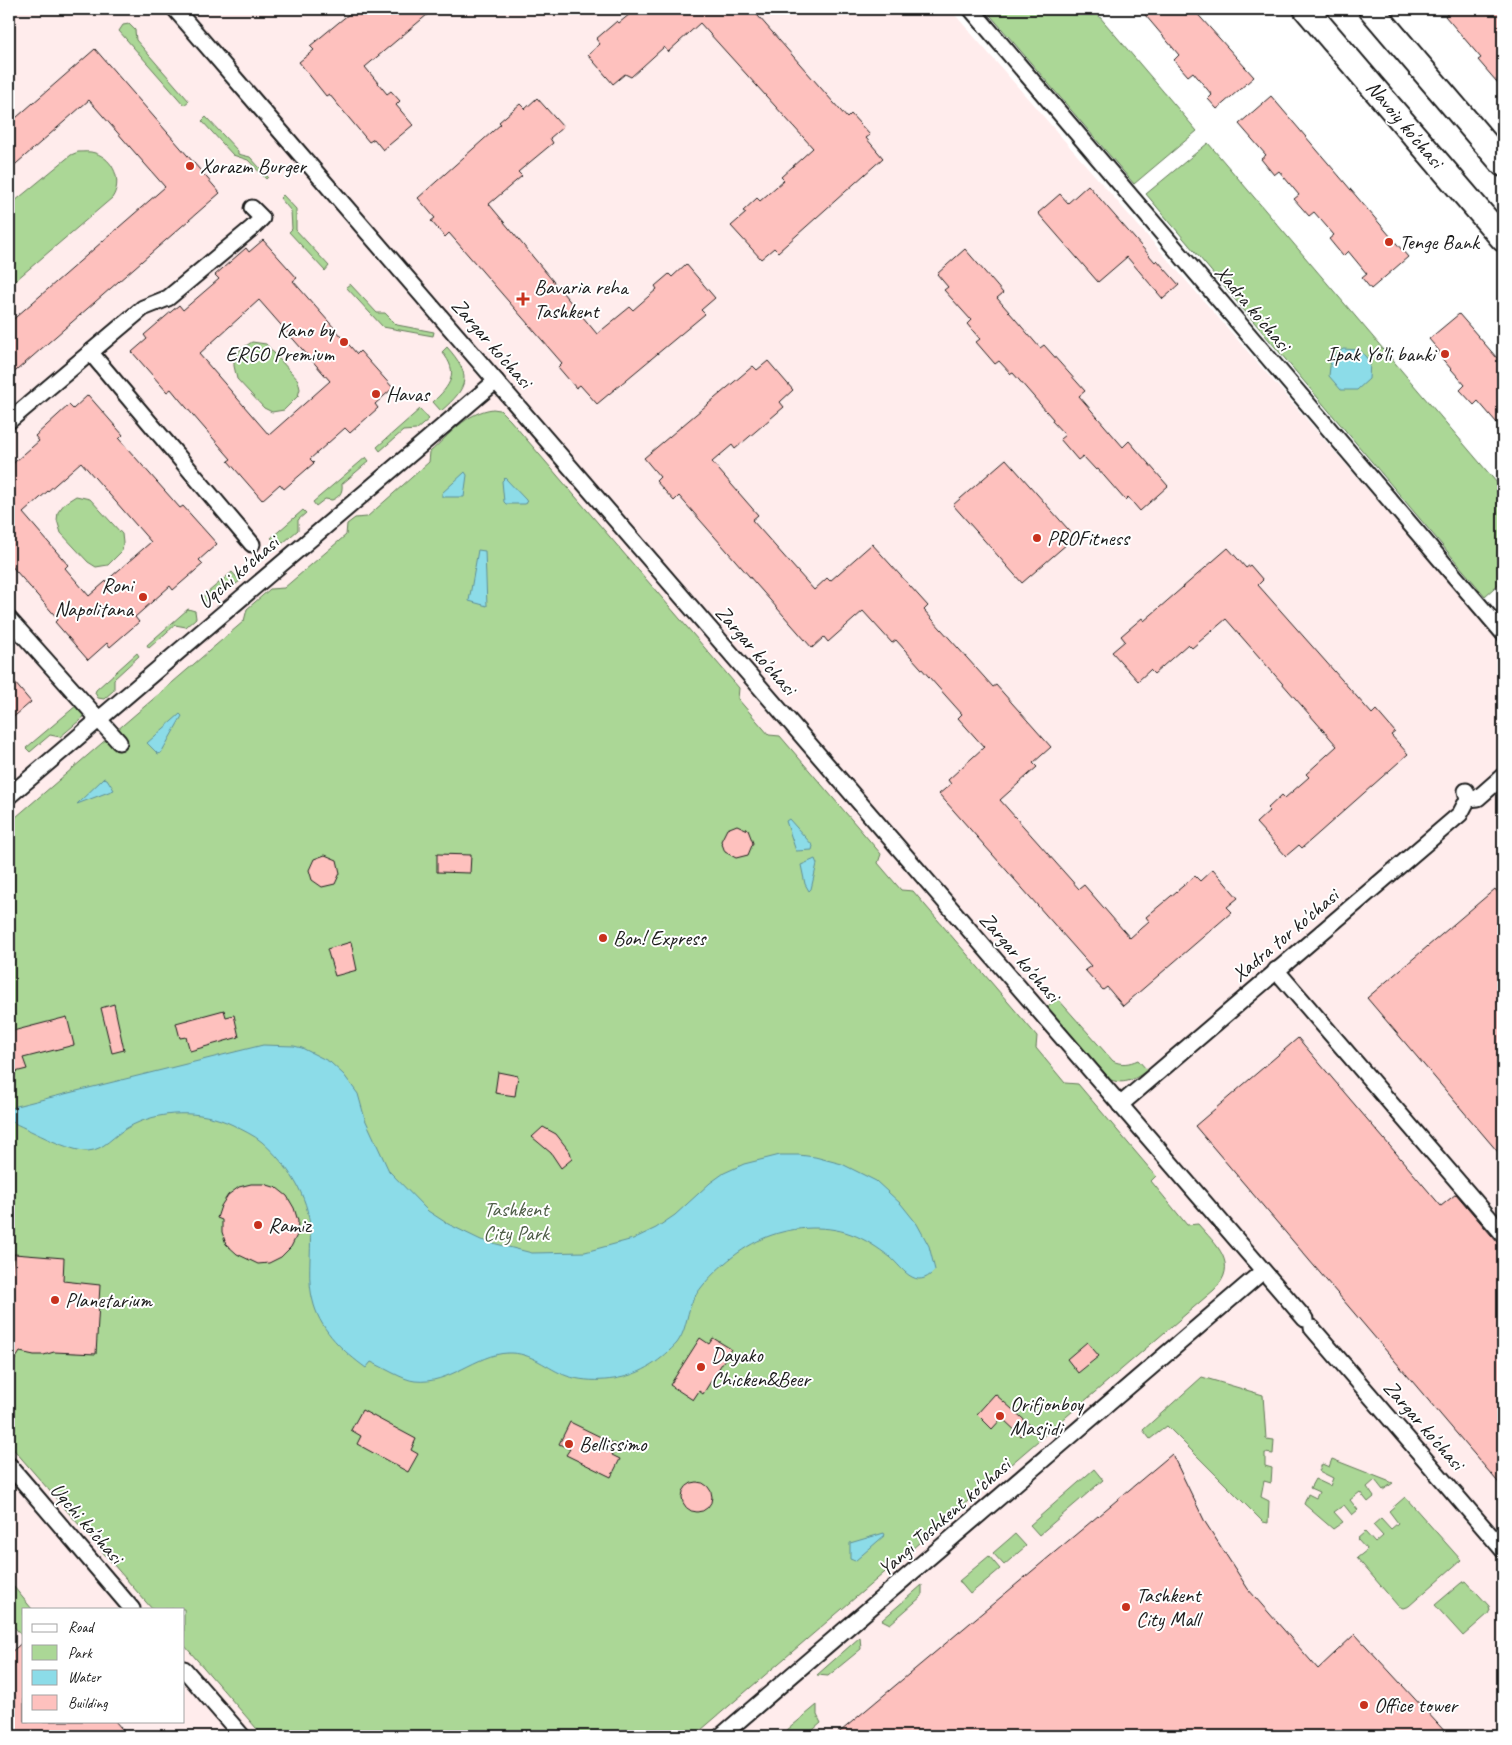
<svg xmlns="http://www.w3.org/2000/svg" width="1512" height="1745" font-family="Caveat,sans-serif">
<rect width="100%" height="100%" fill="#fff"/>
<filter id="ink" filterUnits="userSpaceOnUse"><feTurbulence type="fractalNoise" baseFrequency=".02" numOctaves="2"/><feDisplacementMap in="SourceGraphic" scale="10" xChannelSelector="R" yChannelSelector="G"/><feConvolveMatrix kernelMatrix="1 2 1 2 8 2 1 2 1" color-interpolation-filters="sRGB"/></filter>
<g filter="url(#ink)">
<path fill="#ffecec" fill-rule="evenodd" d="M9 9H950L1503 645V1736H9ZM24 1609H184V1721H24Z"/>
<g fill="#abd796" stroke="#647a59">
<path d="M985 9H1093L1197 131 1134 184Z"/>
<path d="M129 24 135 30 136 40 189 101 184 105 119 31 123 25Z"/>
<path d="M206 117 238 151V154L250 157 268 177 266 179 248 160 233 155 202 121Z"/>
<path d="M1208 143 1503 490V580L1485 596 1146 194Z"/>
<path d="M78 152C83 152 90 151 95 153 114 159 123 182 112 198L9 286V206L71 155Z"/>
<path d="M283 195 296 209V230L329 266 325 271 289 232 292 229 291 211 280 198Z"/>
<path d="M350 284 377 313H385L397 325 434 332 433 336 383 327 346 287Z"/>
<path d="M252 342 266 344 298 380 300 389 298 396 284 410 272 412 264 408 237 379 234 366V358L241 349Z"/>
<path d="M447 347C472 375 469 387 441 411L433 402C450 386 460 373 442 352Z"/>
<path d="M420 409 429 419 416 430 403 431 380 451 377 447Z"/>
<path d="M493 409 500 410 510 420 739 688 738 699 769 735 780 736 881 854 878 863 901 890 913 891 1037 1036 1036 1048 1065 1083 1078 1084 1156 1176 1151 1181 1187 1225 1198 1224C1216 1245 1240 1264 1214 1290L694 1736H263L184 1645V1609H152L9 1444V823L244 621 247 609 270 589 284 588 346 535 347 524 355 518 367 517 429 462 430 452C449 435 467 412 493 409Z"/>
<path d="M366 457 369 461 342 484C343 493 339 497 332 500L325 499 316 506 313 502Z"/>
<path d="M76 496 90 499 122 534 123 543 122 551 108 565 96 567 88 562 61 533 57 520 58 512 65 503Z"/>
<path d="M303 510 306 513 298 520V530L283 543 277 542 271 538Z"/>
<path d="M232 572 240 581 232 587H222L205 602 201 598Z"/>
<path d="M188 609 195 611 196 618 186 627 175 625 149 648 147 645Z"/>
<path d="M137 653 139 656 114 679V690L104 699 98 698 95 693 96 690Z"/>
<path d="M77 705 86 715 60 737 50 735 30 752 26 748Z"/>
<path d="M1057 998 1113 1061C1121 1065 1129 1064 1138 1060L1147 1070C1136 1079 1125 1085 1111 1080L1047 1007Z"/>
<path d="M1202 1377 1263 1395 1266 1439 1274 1440 1273 1454 1265 1453V1466L1272 1468 1271 1483 1264 1481 1261 1497 1269 1501 1268 1523 1263 1522 1167 1426 1150 1439 1143 1430Z"/>
<path d="M1332 1459 1393 1483 1383 1490 1375 1480 1367 1487 1374 1497 1368 1502 1360 1492 1350 1500 1358 1510 1352 1515 1344 1505 1334 1512 1343 1522 1333 1529 1304 1504 1308 1494 1316 1498 1319 1492 1310 1488 1315 1479 1330 1486 1333 1478 1319 1471 1322 1464 1329 1467Z"/>
<path d="M1094 1469 1103 1480 1039 1535 1030 1525Z"/>
<path d="M1405 1497 1461 1560 1409 1606 1403 1608 1398 1606 1357 1558 1367 1550 1357 1539 1365 1532 1375 1543 1383 1536 1373 1525 1381 1518 1391 1529 1398 1523 1389 1511Z"/>
<path d="M1015 1534 1026 1546 1004 1565 993 1553Z"/>
<path d="M989 1556 1000 1569 970 1594 959 1581Z"/>
<path d="M9 1581 32 1609H24L23 1637 9 1621Z"/>
<path d="M1466 1581 1489 1606 1490 1610 1488 1614 1463 1636 1435 1605 1461 1583Z"/>
<path d="M922 1585V1596L890 1624 882 1620Z"/>
<path d="M860 1637 861 1649 828 1676 817 1675Z"/>
<path d="M817 1705V1715L821 1723 806 1736H780Z"/>
</g>
<g fill="#8cdce8" stroke="#5f8f96">
<path d="M1343 349 1360 350 1370 362 1369 379 1357 390H1341L1329 376 1331 358Z"/>
<path d="M465 472 467 475 464 497H442V493Z"/>
<path d="M505 478 526 500 527 503 525 504H506L504 502 502 481Z"/>
<path d="M478 550 485 551 487 606 469 601Z"/>
<path d="M180 714 182 716 161 753 158 754 147 743Z"/>
<path d="M104 778 107 779 114 790 77 804Z"/>
<path d="M789 819 813 846 812 850 796 851 786 821Z"/>
<path d="M815 859 817 864 811 889 809 891 805 884 801 865Z"/>
<path d="M263 1045 294 1046 302 1048 330 1062 344 1075 358 1094 365 1119 389 1171 428 1211 448 1224 481 1240 532 1253 585 1252 633 1239 656 1228 675 1215 710 1183 724 1173 744 1164 780 1155H799L815 1157 842 1164 876 1181 901 1204 917 1224 929 1246 935 1270C929 1277 921 1282 912 1277 904 1273 897 1263 890 1257 878 1248 865 1239 851 1234 824 1224 788 1227 762 1239 737 1250 708 1275 694 1298 687 1310 687 1328 679 1340 677 1344 672 1348 669 1351 651 1369 630 1378 605 1380 592 1381 579 1380 567 1376 547 1369 532 1352 508 1353 476 1354 449 1385 415 1381 403 1380 383 1367 371 1362L366 1368C344 1352 322 1332 314 1305 306 1280 312 1255 310 1229 309 1196 287 1164 262 1142 254 1135 242 1130 233 1125 200 1109 158 1110 127 1128 114 1135 104 1150 88 1151 70 1152 32 1131 14 1123L9 1118 10 1110 16 1106Z"/>
<path d="M884 1533 885 1535 855 1561 850 1559V1543Z"/>
</g>
<g fill="#fec1be" stroke="#1c1c1c" fill-rule="evenodd">
<path d="M355 9H434L365 67 387 94 391 91 400 101 396 105 413 125 383 150 374 139 369 142 329 94 326 96 299 62 314 50 310 46Z"/>
<path d="M636 9H752L847 118 851 114 870 135 866 138 883 158 778 252 774 248 761 259 731 226 746 213 743 211 757 198 760 201 784 180 781 177 813 148 700 23 668 52 664 47 631 77 625 74 613 84 588 55 600 44 596 39 617 21 619 23Z"/>
<path d="M1140 9H1193L1254 77 1217 109 1208 99 1212 95 1193 72 1188 76 1174 60 1179 55Z"/>
<path d="M1453 9H1503V89L1478 60 1481 58 1445 16Z"/>
<path d="M95 49 220 193 9 377V323L165 187 89 100 9 170V124Z"/>
<path d="M1271 96 1408 257 1371 289 1362 278 1367 274 1348 251 1343 256 1329 239 1334 235 1314 212 1309 216 1294 199 1299 195 1279 171 1274 175 1261 159 1266 155 1239 124Z"/>
<path d="M537 98 563 127 550 138 553 143 518 172 522 176 489 204 597 334 630 307 633 310 657 289 655 286 669 274 672 277 686 264 715 298 701 310 705 314 597 404 580 385 576 388 558 367 562 363 449 233 445 237 431 221 435 218 418 198 501 124 499 122 520 104 525 109Z"/>
<path d="M1088 185 1155 262 1157 260 1179 285 1163 299 1127 257 1098 282 1038 213 1060 194 1068 203Z"/>
<path d="M263 240 297 278 293 281 357 354 360 351 393 388 375 404 378 408 350 433 345 428 310 459 314 463 284 489 280 484 262 500 228 461 231 459 180 400 171 389 167 392 132 352 147 339 144 335 179 305 183 310 219 279 215 275 246 248 249 252ZM259 300 330 381 269 435 199 354Z"/>
<path d="M965 249 1003 293 997 298 1040 348 1044 345 1085 391 1079 396 1123 447 1129 441 1168 486 1140 511 1128 497 1125 500 1098 469 1096 470 1083 456 1078 460 1060 439 1065 435 1052 421 1053 419 1013 373 1011 374 999 361 995 364 976 342 980 339 967 324 971 320 944 290 948 287 937 274Z"/>
<path d="M1459 314 1503 365V430L1478 401 1474 405 1460 390 1465 385 1438 354 1440 352 1429 339Z"/>
<path d="M768 361 793 390 780 402 784 407 735 449 732 445 712 462 758 515 752 520 814 590 827 578 830 581 872 544 928 606 924 610 993 687 996 685 1051 747 1033 763 1037 767 1000 800 1079 889 1084 885 1130 938 1149 921 1146 917 1195 876 1200 881 1213 869 1238 898 1227 907 1232 912 1123 1006 1107 987 1103 990 1085 970 1091 966 939 794 951 784 948 780 984 747 958 718 962 714 896 640 892 643 863 611 828 642 824 637 812 648 679 496 674 501 656 481 660 477 644 458 753 366 757 370Z"/>
<path d="M88 395 123 435 119 439 180 508 183 506 217 544 199 560 203 564 173 590 170 586 135 617 139 622 110 647 107 643 88 660 55 622 58 619 9 563V467L39 441 35 436 69 405 73 409ZM81 462 151 542 89 596 65 568 68 565 23 513Z"/>
<path d="M1006 459 1075 537 1022 583 953 505Z"/>
<path d="M1228 548 1246 568 1250 565 1263 580 1258 585 1372 714 1376 710 1395 732 1391 735 1408 754 1302 848 1299 845 1286 856 1256 823 1270 810 1268 808 1282 795 1285 798 1309 777 1306 774 1337 746 1226 619 1192 648 1188 644 1154 674 1150 670 1138 681 1112 652 1125 641 1121 636 1142 618 1144 621Z"/>
<path d="M9 676 31 702 9 721Z"/>
<path d="M737 825 748 830 753 843 748 855 736 858 725 852 721 841 727 829Z"/>
<path d="M437 854 471 855 470 873 437 872Z"/>
<path d="M325 855 337 860 340 873 335 884 322 887 312 880 309 870 314 859Z"/>
<path d="M1495 889 1503 899V1158L1367 998Z"/>
<path d="M351 942 357 970 335 976 327 949Z"/>
<path d="M114 1004 124 1050 112 1053 101 1008Z"/>
<path d="M224 1010 226 1017 234 1015 239 1037 190 1051 186 1037 180 1038 176 1023Z"/>
<path d="M67 1017 74 1045 23 1058 27 1069 11 1073 9 1065V1032Z"/>
<path d="M1298 1038 1441 1206 1456 1194 1503 1249V1488L1195 1126Z"/>
<path d="M498 1072 518 1076 515 1096 495 1093Z"/>
<path d="M543 1127 556 1134 570 1152 572 1159 561 1168 551 1153 532 1137Z"/>
<path d="M251 1184H264L277 1188 287 1196 294 1208 298 1221 297 1235 291 1247 281 1257 269 1263 258 1264 237 1254 226 1244 222 1232V1220L217 1218 221 1206 228 1195 239 1187Z"/>
<path d="M14 1254 64 1258 63 1281 100 1285 96 1354 54 1352 44 1355H34L20 1352 9 1369V1297Z"/>
<path d="M700 1338 709 1344 713 1338 731 1349 703 1394 699 1391 693 1400 670 1385Z"/>
<path d="M1087 1342 1099 1356 1078 1373 1067 1359Z"/>
<path d="M995 1394 1030 1425 1021 1436 1002 1418 992 1429 977 1414Z"/>
<path d="M362 1410 416 1439 411 1450 418 1454 408 1472 357 1444 361 1436 351 1430Z"/>
<path d="M570 1422 617 1445 612 1455 620 1459 611 1477 566 1455 570 1449 559 1444Z"/>
<path d="M1172 1454 1205 1522 1248 1589 1318 1669 1355 1634 1449 1736H835Z"/>
<circle cx="697" cy="1497" r="15"/>
<path d="M24 1641V1721H115L128 1736H9V1654Z"/>
</g>
<g fill="none" stroke-linecap="round" stroke-linejoin="round">
<defs>
<g id="street">
<path d="M175 9 1305 1319"/>
<path d="M971 9 1503 633"/>
<path d="M90 352 252 544"/>
<path d="M9 421 143 308 168 298 252 228 262 218 252 208"/>
<path d="M9 619 119 742"/>
<path d="M9 796 496 381"/>
<path d="M1468 799 1478 798 1503 776"/>
<path d="M1276 970 1503 1234"/>
<path d="M1120 1105 1460 814 1468 799 1466 791"/>
<path d="M1312 1328 1503 1550"/>
<path d="M9 1465 132 1609"/>
<path d="M184 1669 242 1736"/>
<path d="M721 1736 1263 1271"/>
</g>
<g id="primary">
<path d="M1306 9 1503 239"/>
<path d="M1371 9 1503 164"/>
</g>
</defs>
<use href="#street" stroke="#1c1c1c" stroke-width="19"/>
<use href="#primary" stroke="#1c1c1c" stroke-width="28"/>
<use href="#street" stroke="#fff" stroke-width="15"/>
<use href="#primary" stroke="#fff" stroke-width="24"/>
</g>
</g>
<g fill="#c8321e" stroke="#fff" stroke-width="2">
<circle cx="190" cy="166" r="5"/>
<circle cx="1389" cy="242" r="5"/>
<path d="M520.5 291.5h5v5h5v5h-5v5h-5v-5h-5v-5h5z"/>
<circle cx="344" cy="342" r="5"/>
<circle cx="1445" cy="354" r="5"/>
<circle cx="376" cy="394" r="5"/>
<circle cx="1037" cy="538" r="5"/>
<circle cx="143" cy="597" r="5"/>
<circle cx="603" cy="938" r="5"/>
<circle cx="258" cy="1225" r="5"/>
<circle cx="55" cy="1300" r="5"/>
<circle cx="701" cy="1367" r="5"/>
<circle cx="1000" cy="1416" r="5"/>
<circle cx="569" cy="1444" r="5"/>
<circle cx="1126" cy="1607" r="5"/>
<circle cx="1364" cy="1705" r="5"/>
</g>
<g text-anchor="middle" dominant-baseline="central" stroke-width="4" stroke-linejoin="round" paint-order="stroke">
<g font-size="21" fill="#1c1c1c" stroke="#fff">
<text transform="translate(1405 124) rotate(50)">Navoiy ko'chasi</text>
<text transform="translate(1253 308) rotate(50)">Xadra ko'chasi</text>
<text transform="translate(492 343) rotate(49)">Zargar ko'chasi</text>
<text transform="translate(238 572) rotate(-41)">Uqchi ko'chasi</text>
<text transform="translate(756 650) rotate(49)">Zargar ko'chasi</text>
<text transform="translate(1285 935) rotate(-40)">Xadra tor ko'chasi</text>
<text transform="translate(1020 957) rotate(49)">Zargar ko'chasi</text>
<text transform="translate(1424 1425) rotate(49)">Zargar ko'chasi</text>
<text transform="translate(944 1517) rotate(-41)">Yangi Toshkent ko'chasi</text>
<text transform="translate(87 1523) rotate(49)">Uqchi ko'chasi</text>
</g>
<g font-size="21" fill="#1c1c1c" stroke="#fff" text-anchor="start">
<text x="200" y="166">Xorazm Burger</text>
<text x="1399" y="242">Tenge Bank</text>
<text x="534" y="287">Bavaria reha<tspan x="534" dy="24">Tashkent</tspan></text>
<text x="334" y="330" text-anchor="end">Kano by<tspan x="334" dy="24">ERGO Premium</tspan></text>
<text x="1435" y="354" text-anchor="end">Ipak Yo'li banki</text>
<text x="386" y="394">Havas</text>
<text x="1047" y="538">PROFitness</text>
<text x="133" y="585" text-anchor="end">Roni<tspan x="133" dy="24">Napolitana</tspan></text>
<text x="613" y="938">Bon! Express</text>
<text x="268" y="1225">Ramiz</text>
<text x="65" y="1300">Planetarium</text>
<text x="711" y="1355">Dayako<tspan x="711" dy="24">Chicken&amp;Beer</tspan></text>
<text x="1010" y="1404">Orifjonboy<tspan x="1010" dy="24">Masjidi</tspan></text>
<text x="579" y="1444">Bellissimo</text>
<text x="1136" y="1595">Tashkent<tspan x="1136" dy="24">City Mall</tspan></text>
<text x="1374" y="1705">Office tower</text>
</g>
<g font-size="21" fill="#4e5d47" stroke="#fff">
<text x="516" y="1209">Tashkent<tspan x="516" dy="24">City Park</tspan></text>
</g>
</g>
<rect width="1512" height="1745" fill="none" stroke="#fff" stroke-width="30"/>
<rect x="15" y="15" width="1482" height="1715" fill="none" stroke="#1c1c1c" stroke-width="2" filter="url(#ink)"/>
<rect x="22" y="1608" width="162" height="115" fill="#ffffff" stroke="#a4a4a4"/>
<rect x="32" y="1624" width="25" height="8" fill="#ffffff" stroke="#a4a4a4"/>
<text x="68" y="1632" font-size="15" fill="#1c1c1c">Road</text>
<rect x="32" y="1645" width="25" height="15" fill="#abd796" stroke="#a4a4a4"/>
<text x="68" y="1658" font-size="15" fill="#1c1c1c">Park</text>
<rect x="32" y="1670" width="25" height="15" fill="#8cdce8" stroke="#a4a4a4"/>
<text x="68" y="1682" font-size="15" fill="#1c1c1c">Water</text>
<rect x="32" y="1695" width="25" height="15" fill="#fec1be" stroke="#a4a4a4"/>
<text x="68" y="1708" font-size="15" fill="#1c1c1c">Building</text>
</svg>
